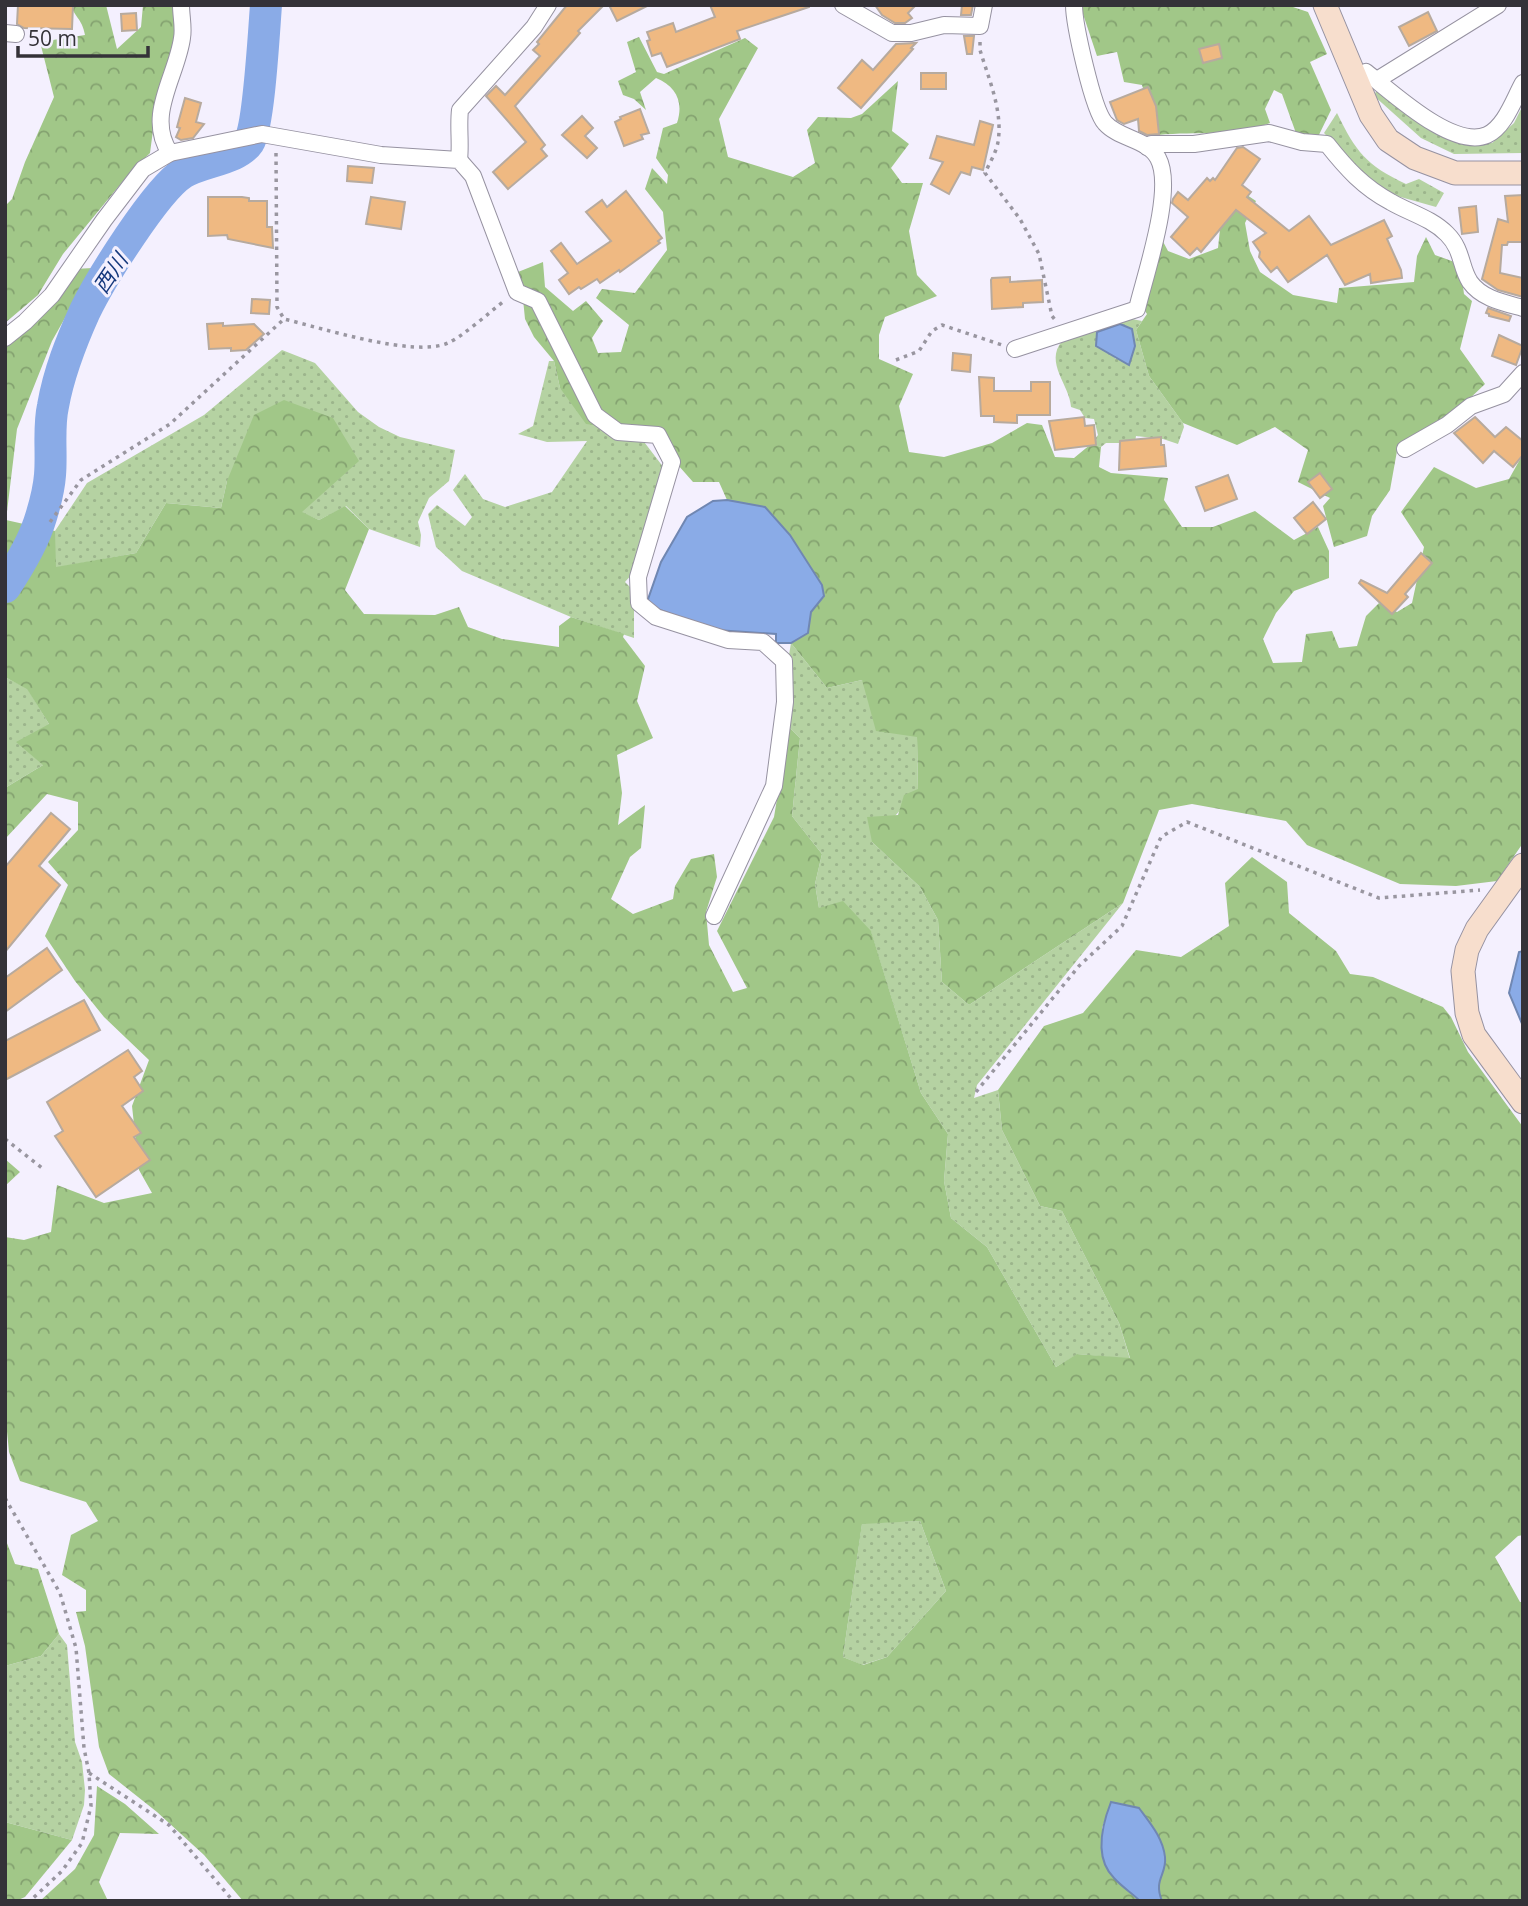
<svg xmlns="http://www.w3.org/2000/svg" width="1528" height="1906" font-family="'Open Sans','Noto Sans JP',sans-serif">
<defs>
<pattern id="grass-dots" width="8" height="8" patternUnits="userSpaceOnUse" patternTransform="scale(1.75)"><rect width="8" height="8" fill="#b5d2a2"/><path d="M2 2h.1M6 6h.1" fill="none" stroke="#9cb58c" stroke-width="1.8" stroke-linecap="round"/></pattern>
<pattern id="forest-crowns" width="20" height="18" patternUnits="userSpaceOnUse" patternTransform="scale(1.75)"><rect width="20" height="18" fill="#a1c788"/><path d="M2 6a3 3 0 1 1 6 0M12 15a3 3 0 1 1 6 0" fill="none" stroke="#84a270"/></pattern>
</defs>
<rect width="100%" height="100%" fill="#f4f0fe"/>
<g fill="url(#grass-dots)" fill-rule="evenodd">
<path d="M1380 88 1470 142 1492 143 1514 123 1523 105V153L1454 154 1421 138 1373 95Z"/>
<path d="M1337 113C1356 152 1366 165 1406 184L1419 179 1444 193 1436 207 1397 196 1370 180 1324 133Z"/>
<path d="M1127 318 1142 321 1136 330 1149 376 1183 423 1184 427 1178 444 1163 439 1136 436 1135 443H1106L1101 447 1091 444 1098 435 1094 419 1085 418 1080 410 1071 407C1070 385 1044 363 1062 341ZM1132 334 1135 346 1116 359 1108 351Z"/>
<path d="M282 350 315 363 358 412 379 427 400 437 455 450 449 481 429 498 418 522 421 535 420 547 369 529 346 506 319 520 227 481 221 508 166 503 136 553 55 568V531L87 483 204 415Z"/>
<path d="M549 361H554L560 388 635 430 664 468 642 563 625 582 634 591V638L571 617 462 571 436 547 428 514 437 505 465 526 472 517 453 490 465 474 483 499 505 507 552 492 587 441 547 442 518 434 533 426Z"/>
<path d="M791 643 827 688 862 680 917 736 918 790 872 842 920 887 938 920 942 982 969 1005 1123 903 977 1085 974 1098 998 1090 1002 1130 1040 1206 1062 1211 1119 1323 1130 1359 1078 1354 1056 1367 987 1247 951 1218 944 1181 948 1134 921 1093 871 932 819 908 815 884 822 854 792 816 800 738 789 727V655Z"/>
<path d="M5 677 27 688 49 724 43 765 5 788Z"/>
<path d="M920 1521 946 1591 887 1657 862 1665 843 1657 862 1523Z"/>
<path d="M59 1634 67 1645 75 1742 82 1762 85 1790 84 1805 72 1840 5 1822V1666L41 1656Z"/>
</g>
<g fill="url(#forest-crowns)" fill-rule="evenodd">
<path d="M71 5H106L117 49 141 27 143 5H174L177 19 175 48 155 115 150 153 128 175 63 254 38 295 5 323V206L12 199 25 162 54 97 40 42 85 35C82 18 74 17 71 5Z"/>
<path d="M1080 5H1287L1308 12 1327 54 1310 62 1331 110 1316 141 1297 136 1282 94 1274 90 1265 109 1270 123C1231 137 1198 131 1158 135L1142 85 1124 82 1117 52 1097 56Z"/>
<path d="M639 37 657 72 664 74 745 38 758 48 719 119 728 157 793 177 815 163 807 130 818 117 851 118 862 114 898 81 892 131 909 144 891 168 902 183H923L909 231 917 275 937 296 885 317 879 335V359L913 374 899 406 909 452 944 457 992 443 1027 423 1042 425 1055 457 1074 458 1091 444 1101 447 1099 467 1111 473 1168 478 1164 500 1182 527H1213L1255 511 1294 540 1318 527 1329 551V578L1294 591 1276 613 1263 639 1273 663 1302 662 1306 634 1332 631 1339 648 1357 646 1366 616 1379 603 1397 612 1412 603 1424 547 1401 512 1434 467 1476 488 1509 479 1523 454V843L1497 881 1456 886 1400 884 1307 845 1286 821 1192 804 1159 810 1123 903 969 1005 942 982 938 920 920 887 872 842 867 817 898 815 904 795 918 789 917 737 876 731 862 680 827 688 791 643 808 633 811 612 824 597 765 508 727 500 719 482H693L678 465 655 428 635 430 586 424 560 388 554 361 534 337 525 319 522 289 513 274 543 262 545 287 573 311 586 301 603 321 592 338 598 353 621 352 629 325 596 298 602 289 635 293 667 250 663 212 645 189 652 168 667 184 668 175 656 158 663 128 677 123C684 102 676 86 656 78L640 92 646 110 634 99 623 95 618 81 636 72 627 42Z"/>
<path d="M1247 195 1256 201 1245 223 1250 251 1260 272 1293 295 1337 303 1339 288 1414 282 1417 256 1426 237 1435 255 1460 264 1464 294 1472 301 1460 349 1485 384 1446 421 1397 451 1390 490 1372 516 1367 536 1334 547 1323 506 1330 498 1298 482 1308 450 1275 427 1237 445 1183 423 1149 376 1136 330 1147 314 1141 305 1159 234 1168 251 1189 259 1218 248 1220 229Z"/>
<path d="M93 268 52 341 17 429 6 520 55 531 56 567 136 553 166 503 221 508 227 481 254 415 284 400 333 418 359 461 302 512 319 520 345 506 369 529 345 590 364 614 435 615 459 607 468 627 502 639 559 647V626L571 617 624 634 623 637 645 666 637 701 653 738 617 755 622 793 618 825 645 805 641 848 630 857 611 899 633 914 673 899 675 886 691 859 714 854 717 877 706 912 709 945 733 992 747 988 717 931 774 817 789 727 800 738 792 816 822 854 815 884 819 908 843 901 871 931 921 1093 948 1134 944 1181 951 1218 987 1247 1056 1367 1077 1354 1130 1358 1119 1323 1062 1211 1040 1206 1002 1130 998 1090 1044 1026 1083 1013 1136 950 1181 957 1229 926 1225 883 1252 857 1287 882 1289 913 1336 951 1350 974 1373 977 1443 1007 1451 1017 1468 1052 1523 1127V1354L1521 1359 1523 1360V1535L1518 1536 1495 1557 1520 1602H1523V1901H1162L1158 1889 1166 1859 1111 1802 1102 1828 1112 1876 1140 1901H243L204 1855 157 1812 109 1774 99 1747 85 1646 76 1612 86 1611V1590L62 1575 71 1535 98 1521 86 1502 20 1481 9 1452 5 1411V1237L24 1240 51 1232 57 1185 104 1203 152 1193 139 1170 132 1106 149 1060 104 1017 75 981 45 936 68 885 48 862 78 830V802L47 794 5 839V788L43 765 16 742 49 724 27 689 5 677V348L44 313 74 269ZM920 1521 946 1591 887 1657 863 1665 843 1657 862 1524Z"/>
<path d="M5 1159 20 1172 5 1186Z"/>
<path d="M5 1538 15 1564 38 1569 59 1634 41 1656 5 1666Z"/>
<path d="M97 1786 125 1804 159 1834 120 1833 99 1882 108 1901H40L75 1869 94 1835Z"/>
<path d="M5 1822 72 1840 25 1897 16 1901H5Z"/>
</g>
<g fill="#8aabe7" stroke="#7087b2" stroke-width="2">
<path d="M1120 324 1132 329 1135 346 1129 365 1096 346 1097 332Z"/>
<path d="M727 500 765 507 790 535 822 585 824 596 811 612 808 633 791 643H776V634L716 630 646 605 661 562 687 517 713 501Z"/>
<path d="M1523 951V1026L1509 993 1519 952Z"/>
<path d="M1111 1802 1139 1808C1150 1823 1163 1838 1165 1857 1167 1875 1153 1879 1162 1901H1140C1132 1893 1122 1887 1114 1878 1094 1858 1102 1825 1111 1802Z"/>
</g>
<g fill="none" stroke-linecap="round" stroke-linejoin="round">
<path stroke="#8aabe7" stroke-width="32" d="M5 587C19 566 34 541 41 517 45 504 49 488 50 475 52 452 48 428 53 406 59 372 71 342 85 311 100 280 156 190 183 173 202 161 237 160 249 142 259 125 264 30 266 5"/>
</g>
<g fill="#efb982" stroke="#b7aa9e" stroke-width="2">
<path d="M18 5H73L72 29 24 28 17 24Z"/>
<path d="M567 5H604L578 31 580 33 573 41 515 106 545 145 541 149 547 156 508 189 493 172 526 142 486 96 496 86 505 95 540 56 533 50 539 44 537 42Z"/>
<path d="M609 5H649L617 21Z"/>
<path d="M710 5H809V7L737 31 740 39 667 67 661 53 652 56 647 41 650 40 647 32 673 23 676 32 715 17Z"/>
<path d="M875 5H916L908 13 912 18 905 23H895L882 15Z"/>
<path d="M962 5H973L971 15H961Z"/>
<path d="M1428 12 1437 31 1409 46 1399 27Z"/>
<path d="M136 13 137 30 122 31 121 14Z"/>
<path d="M964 36H974L972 54H967Z"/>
<path d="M916 43 911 48 913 49 861 108 838 88 862 60 873 70 896 44Z"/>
<path d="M1219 44 1222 58 1203 63 1199 49Z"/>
<rect x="921" y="73" width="25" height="16"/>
<path d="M1148 87 1156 106 1159 134 1147 135 1139 131 1138 119 1124 124 1117 120 1110 102Z"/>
<path d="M185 98 201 103 196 122 204 124 193 138 181 140 176 137 180 128 177 127Z"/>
<path d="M640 109 649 133 641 135 643 139 624 146 615 122 621 119 620 117Z"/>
<path d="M582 116 593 128 585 136 597 148 587 158 562 135Z"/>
<path d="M980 121 993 125 983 170 972 167 970 175 961 172 949 194 931 184 943 162 930 158 937 136 974 145Z"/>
<path d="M1243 147 1260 159 1242 185 1251 192 1247 197 1289 231 1309 216 1331 245 1384 220 1392 236 1387 239 1401 270 1402 278 1371 283 1370 274 1345 285 1327 255 1288 282 1277 267 1271 272 1259 257 1260 252 1253 242 1266 233 1236 210 1201 252 1197 248 1190 255 1171 237 1188 217 1172 203 1173 199 1178 192 1188 200 1207 178 1210 181 1213 178 1215 180 1237 148Z"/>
<path d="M348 166 374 168 372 183 347 181Z"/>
<path d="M626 191 662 238 658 241 660 243 620 272 619 270 600 283 597 279 581 289 579 287 569 294 559 280 568 273 551 251 561 243 577 264 611 241 586 212 602 200 607 207Z"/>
<path d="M1523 195V242H1508L1507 245H1502L1500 273 1523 278V297L1498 290 1482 279 1498 219 1508 222 1505 196Z"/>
<path d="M208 197H242L249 198V201H267V227H272L273 248 228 239 227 235 208 236Z"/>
<path d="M371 197 405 202 401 229 366 224Z"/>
<path d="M1476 206 1478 232 1462 234 1459 208Z"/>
<path d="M1010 277V282L1042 280 1043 302 1023 303V307L992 309 991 280 992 278Z"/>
<path d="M252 299 270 300 269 314 251 313Z"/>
<path d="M1488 308 1511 316 1509 321 1489 316V314L1486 313Z"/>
<path d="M223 323V326L254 324 264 334 246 350 231 351V348L209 349 207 324Z"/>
<path d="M1499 335 1523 346 1516 365 1492 356Z"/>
<path d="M953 353 971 355 970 372 952 370Z"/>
<path d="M979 377 994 378V391H1031V382H1050V415H1017V423L994 422V416H981Z"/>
<path d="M1084 417 1085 426 1094 425 1096 445 1055 450 1049 421Z"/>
<path d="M1475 417 1495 437 1506 427 1523 441V455L1513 467 1494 451 1483 463 1454 433Z"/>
<path d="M1161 437V445H1164L1166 466 1119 470 1120 441Z"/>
<path d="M1320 473 1332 489 1320 498 1308 482Z"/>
<path d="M1228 475 1237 499 1205 511 1196 487Z"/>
<path d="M1313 502 1326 519 1307 534 1294 518Z"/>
<path d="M1421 553 1432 563 1405 594 1408 597 1392 614 1359 583 1361 580 1387 593Z"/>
<path d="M51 813 70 829 39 866 60 885 5 952V867Z"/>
<path d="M47 948 62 970 5 1012V978Z"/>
<path d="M84 1000 100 1030 5 1080V1041Z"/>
<path d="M128 1050 142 1071 134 1077 143 1091 122 1106 141 1133 134 1137 150 1160 96 1197 55 1136 63 1131 47 1102Z"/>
</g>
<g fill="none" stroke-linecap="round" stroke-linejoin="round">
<defs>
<g id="street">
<path d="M843 5 892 33H911L944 25 980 26 984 5"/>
<path d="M5 33 16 34"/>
<path d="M1355 80 1366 72C1392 92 1453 150 1487 135 1505 127 1514 99 1523 83"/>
<path d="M1377 80 1498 5"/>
<path d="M1147 147 1151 144H1194L1269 133 1302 142 1327 144C1346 168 1363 187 1391 202 1410 213 1431 218 1447 234 1463 250 1460 267 1470 282 1482 299 1505 303 1523 308"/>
<path d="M170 153C145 116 177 76 182 38 184 28 181 16 181 5"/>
<path d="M459 160C461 143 458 127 460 110L534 27 548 5"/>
<path d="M5 338 25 322 52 295 104 220 143 169 170 153 262 134 381 155 459 160 473 176 517 292 538 301 595 415 618 432 658 435 672 462 638 577 639 603 656 617 728 640 763 642 784 661 785 702 774 786 714 916"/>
<path d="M1015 349 1137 309C1145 275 1175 189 1158 158 1148 139 1119 139 1105 123 1093 110 1074 24 1074 5"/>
<path d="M1405 449 1447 425 1471 406 1504 394 1523 373"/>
</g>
<g id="secondary">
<path d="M1325 5 1371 115 1388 140 1415 158 1455 173H1523"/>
<path d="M1523 865 1477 929 1467 950 1463 971 1467 1013 1474 1035 1523 1102"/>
</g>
</defs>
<use href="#street" stroke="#9692a1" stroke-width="18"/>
<use href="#secondary" stroke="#9692a1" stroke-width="25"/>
<g stroke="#9996a0" stroke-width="3.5" stroke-dasharray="3.5 5" stroke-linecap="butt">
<path d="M980 42V50C989 80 1003 111 998 142 996 153 989 164 985 173L1020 219 1039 254 1052 316 1056 321"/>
<path d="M276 153 277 307 284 319C322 328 414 358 448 343 462 337 490 312 504 301"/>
<path d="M896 360 919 351 932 331 942 325 1002 345"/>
<path d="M50 522 81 480 170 424 284 319"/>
<path d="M976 1092 1079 966 1122 926 1161 837 1187 822 1379 898 1480 890"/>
<path d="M5 1139 42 1168"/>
<path d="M5 1498 60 1593 76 1648 84 1748 89 1773 91 1806 82 1843 62 1871 30 1901"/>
<path d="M89 1773 169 1825 233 1901"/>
</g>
<use href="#street" stroke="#fff" stroke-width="16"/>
<use href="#secondary" stroke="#f7decd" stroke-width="23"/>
</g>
<g text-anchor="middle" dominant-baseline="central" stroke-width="6" stroke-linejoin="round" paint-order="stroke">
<g font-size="21" font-style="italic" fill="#15387d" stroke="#f4f0fe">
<text transform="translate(110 273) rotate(-56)">西川</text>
</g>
</g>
<rect width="1528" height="1906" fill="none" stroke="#343238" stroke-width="14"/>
<path d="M18 46v10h130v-10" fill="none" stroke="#343238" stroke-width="3.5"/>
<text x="28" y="46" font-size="21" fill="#343238" stroke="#f4f0fe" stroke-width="5" paint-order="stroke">50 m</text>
</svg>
